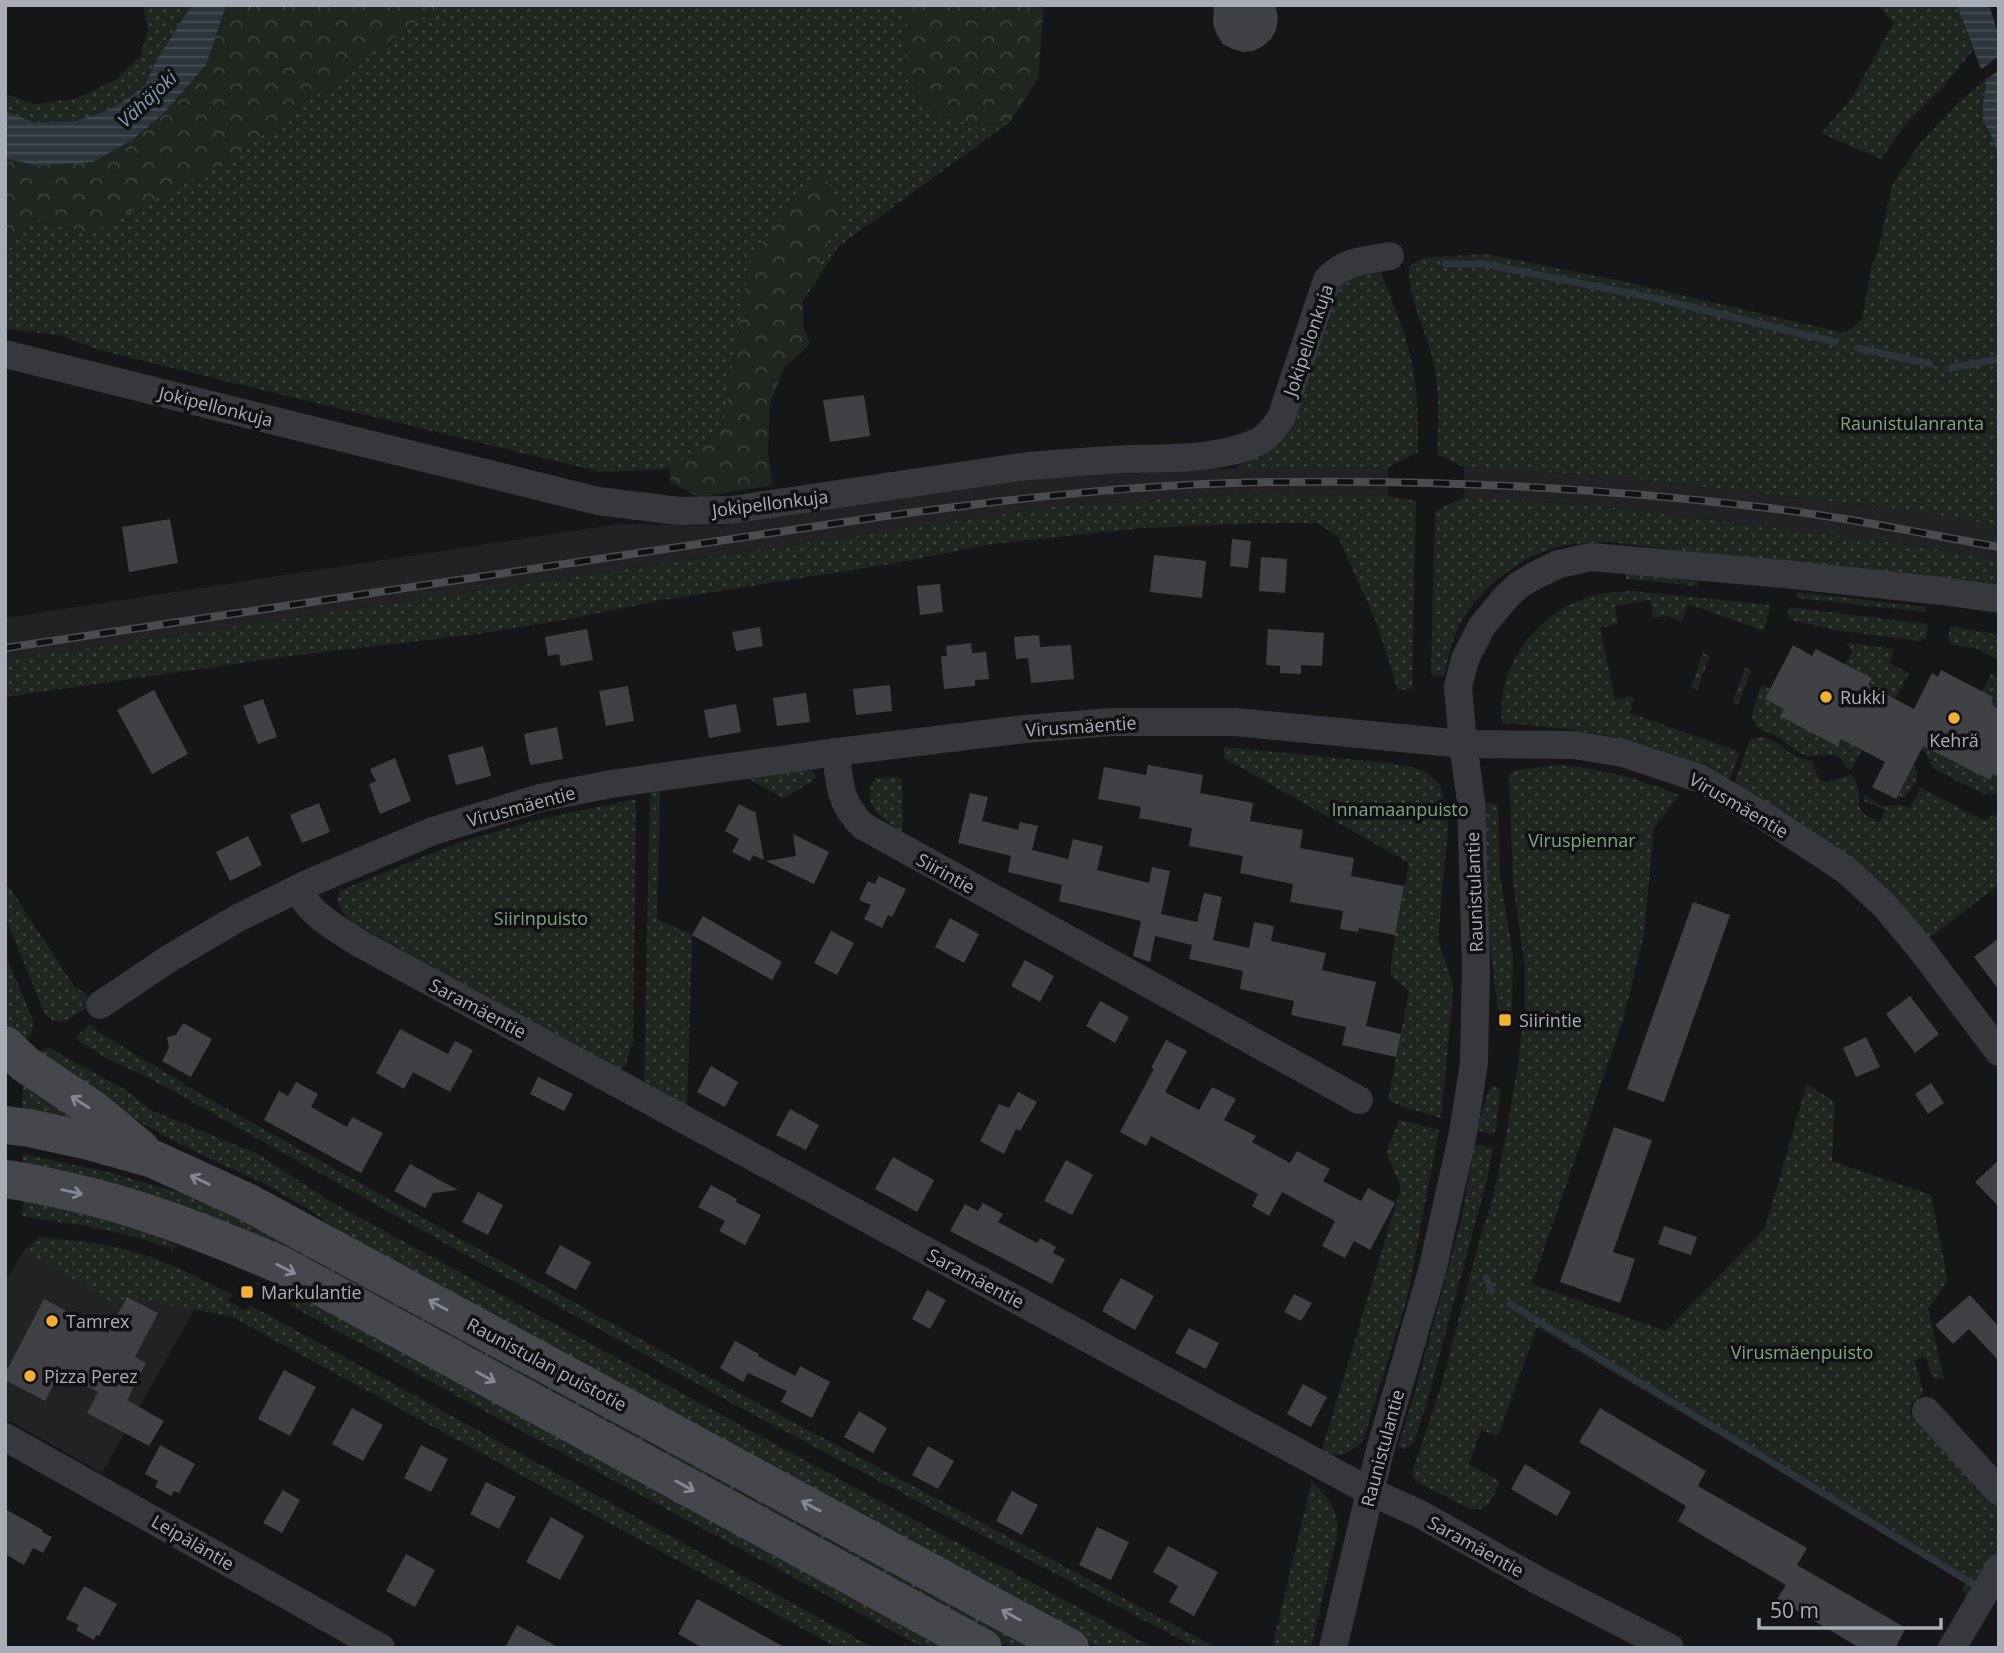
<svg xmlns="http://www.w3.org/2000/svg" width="2004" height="1653" font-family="'Open Sans',sans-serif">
<defs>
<pattern id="green-dots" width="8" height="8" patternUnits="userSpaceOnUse" patternTransform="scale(1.75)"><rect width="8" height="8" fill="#1e261f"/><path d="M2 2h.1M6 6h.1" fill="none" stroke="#3c433d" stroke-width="1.8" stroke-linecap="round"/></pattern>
<pattern id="forest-crowns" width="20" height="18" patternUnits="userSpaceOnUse" patternTransform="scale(1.75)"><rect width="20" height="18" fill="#1e261f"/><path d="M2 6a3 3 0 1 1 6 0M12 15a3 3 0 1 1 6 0" fill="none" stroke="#3c433d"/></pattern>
<pattern id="water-rules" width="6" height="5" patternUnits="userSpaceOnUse" patternTransform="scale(1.75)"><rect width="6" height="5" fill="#2c353c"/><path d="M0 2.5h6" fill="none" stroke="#485056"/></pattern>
</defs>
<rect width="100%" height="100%" fill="#161618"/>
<g fill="#222225">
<path d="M1388 467V496L1240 494 1052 507 5 660V618L618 524 720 526 1044 478 1237 468Z"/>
<path d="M1464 467 1612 476 1923 512 1999 526V561L1918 546 1610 507 1464 497Z"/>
<path d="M40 1237 196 1307 102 1473 5 1418V1283L24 1250Z"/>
</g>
<g fill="url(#green-dots)">
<path d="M143 5H192L155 62 145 86 111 109 76 121 35 123 5 111V93L8 95 34 104 75 99 115 80 140 57 148 30Z"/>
<path d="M442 5H906L905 72 918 97 941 116 978 125 1010 122 838 247 803 301 843 207 749 260 723 428 669 469 601 472 99 350 60 335 5 329V253L31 219 90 234Z"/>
<path d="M1877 5H1957L1973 50 1944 86 1906 124 1881 159 1821 133 1851 99 1894 22Z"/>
<path d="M1984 81 1986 86 1983 104 1986 128 1991 135 1999 157V526L1923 512 1612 476 1464 467 1437 454C1439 421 1440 389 1432 356 1424 326 1408 298 1409 266L1423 258 1485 254 1617 280 1845 333 1862 319 1871 268 1878 251 1892 186 1899 174 1921 142 1958 103Z"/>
<path d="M1379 270C1394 303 1409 340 1414 375 1418 401 1418 426 1418 452L1388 467 1237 468 1245 457 1334 286 1352 272Z"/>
<path d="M1240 494 1388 496 1416 501 1412 689 1398 690 1377 624 1338 537 1318 523H1261L1143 528 991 544 896 563 657 601 564 620 478 634 290 656 5 697V660L1052 507Z"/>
<path d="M1464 497 1610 507 1918 546 1999 561V589L1610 542C1590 543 1569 543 1550 549 1515 561 1481 588 1462 620 1452 638 1448 658 1444 677L1431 674 1435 511Z"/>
<path d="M1626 573 1698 581V586L1626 579Z"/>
<path d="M1633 591 1770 605 1764 631 1688 604 1682 621 1667 616 1653 618 1650 600 1615 606 1618 624 1600 628 1615 699 1631 696 1634 699 1630 713 1740 752 1729 782C1707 771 1686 760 1664 752 1613 732 1557 727 1502 723 1496 668 1533 617 1585 598 1600 592 1617 592 1633 591Z"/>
<path d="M1797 592 1926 607V612L1796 598Z"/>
<path d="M1789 607 1927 624 1928 630 1926 639 1920 641 1834 630 1792 620 1788 616Z"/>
<path d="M1950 626 1999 635V660L1978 649 1951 644 1948 638Z"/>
<path d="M1849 643 1894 649 1889 663 1909 673 1879 729 1872 726 1888 695 1868 685 1872 678 1850 667 1841 671 1853 650 1847 645Z"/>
<path d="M1703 653 1710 656 1697 690 1691 688Z"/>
<path d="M1745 668 1751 670 1738 705 1732 703Z"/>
<path d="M1991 674 1998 678 1995 682 1999 684V709L1990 704 1982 692Z"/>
<path d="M1762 685 1770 689 1765 699 1862 750 1852 769 1847 768C1844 763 1842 758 1836 756 1828 753 1818 757 1809 756 1796 753 1790 746 1781 739 1770 731 1755 731 1752 716L1759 689Z"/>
<path d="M1908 706 1914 709 1904 727 1938 754 1957 764H1973L1970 770 1989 780 1993 774 1999 777V793L1984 794 1934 769 1925 752 1898 738 1897 729Z"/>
<path d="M1762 737C1784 743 1787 758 1813 761 1814 765 1814 769 1816 772 1823 792 1841 775 1852 775 1868 794 1845 811 1880 822L1885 810 1864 801V795L1882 806 1904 805 1910 809 1921 788 1985 821 1991 816 1999 814V885L1928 939 1734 785 1750 739Z"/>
<path d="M1224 747 1389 763 1415 768 1428 773 1440 785 1445 803 1448 828 1438 940 1453 984 1452 1005 1441 1118 1403 1107 1388 1100 1409 991 1390 975 1395 935 1409 863 1224 758Z"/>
<path d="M1560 765C1601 769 1641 779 1679 795L1654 828 1644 933 1624 1017 1532 1284 1666 1331 1765 1228 1807 1084 1835 1102 1832 1161 1931 1195 1948 1281 1928 1309 1944 1379 1933 1378 1925 1356 1915 1360 1923 1391 1919 1400 1912 1404 1910 1415 1916 1417 1999 1501V1551L1968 1594 1962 1590 1967 1582 1537 1327 1498 1436 1481 1430 1469 1464 1500 1482C1492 1497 1490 1512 1470 1509L1415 1481 1412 1473 1441 1387 1480 1238 1493 1197 1506 1136 1518 1063 1525 1012V967L1513 883 1509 774 1516 770Z"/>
<path d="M1912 767H1915C1921 778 1912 787 1905 797L1896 799Z"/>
<path d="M802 768 813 772 816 777 811 782 783 798 746 777Z"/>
<path d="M897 777 902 780 903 829 902 832C883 819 859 805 875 778Z"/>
<path d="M660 791 657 919 692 935 687 1111 644 1080 650 792Z"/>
<path d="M636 799 633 1041 625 1066 619 1070 356 924C345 917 340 911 337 898L341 890 460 842 541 819Z"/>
<path d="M1483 803H1492L1498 806 1500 876 1513 954 1512 1011 1498 1010 1489 938Z"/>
<path d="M5 881 74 986 87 995V1007C64 1025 48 1031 38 997L5 917Z"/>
<path d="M5 954 33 1020 32 1032 21 1044 5 1022Z"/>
<path d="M91 1024 97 1031 197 1092 690 1367 1217 1648H1197L737 1406 151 1079 106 1058 74 1038Z"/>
<path d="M49 1048 127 1091 151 1110 258 1154 333 1203 905 1515 1154 1648H1098L1014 1604 359 1245 310 1210 261 1182 221 1164 174 1141 107 1103 39 1052Z"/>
<path d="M23 1080 90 1121 22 1112Z"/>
<path d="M1495 1086 1501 1090 1496 1128 1494 1133 1490 1134 1477 1130 1486 1098 1491 1087Z"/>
<path d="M1399 1120 1439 1130 1407 1299 1363 1441C1345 1456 1344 1456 1321 1453L1401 1187 1386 1152Z"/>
<path d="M1474 1144 1493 1148 1487 1179 1427 1402 1413 1444 1405 1449 1398 1447 1414 1395 1462 1217Z"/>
<path d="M23 1154 108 1172 184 1194 227 1213 1040 1648H1011L533 1388 23 1165Z"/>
<path d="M24 1198 151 1233 178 1246 173 1249 136 1237 92 1227 22 1216Z"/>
<path d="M40 1237C83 1241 128 1246 168 1264 190 1273 211 1285 232 1295L228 1301 246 1311 250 1305 874 1648H838L232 1317 126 1296 119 1306 24 1250Z"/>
<path d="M256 1282 293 1292 952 1648H924L448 1391C385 1354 318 1324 256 1284Z"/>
<path d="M1312 1481C1328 1499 1337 1506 1338 1531L1311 1648H1272Z"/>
</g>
<g fill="url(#forest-crowns)">
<path d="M226 5H442L413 24 235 156 90 234 31 219 5 253V158L38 166 93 162 164 113 206 65Z"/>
<path d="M906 5H1044L1038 79 1010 122 978 125 941 116 918 96 905 72Z"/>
<path d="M820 169 843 207 803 301V327L810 344 784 368 770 403 768 452 773 485 699 497 671 483 669 469 723 428 749 260Z"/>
</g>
<g fill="url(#water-rules)">
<path d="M192 5H226L206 65 164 113 132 140 93 162 38 166 5 158V111L35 123 76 121 111 109 145 86 155 62Z"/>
<path d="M1957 5H1989L1999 36V157L1991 135 1983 121V104L1986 86 1982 72Z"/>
</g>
<path fill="#161618" d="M1999 56V70L1981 83 1978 72Z"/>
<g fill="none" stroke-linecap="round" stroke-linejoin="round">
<g stroke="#2c353c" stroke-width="7">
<path d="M1445 264H1484L1659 299 1835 342"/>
<path d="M1858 348 1930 364"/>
<path d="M1951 368 1999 359"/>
<path d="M1486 1278 1492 1291"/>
<path d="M1510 1304 1973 1584"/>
</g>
</g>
<g fill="#404145">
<path d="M1214 5H1275L1278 18 1276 30 1271 39 1263 46 1253 51 1243 52 1233 49 1223 44 1217 35 1213 24Z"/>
<path d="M864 395 870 436 830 442 823 400Z"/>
<path d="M170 519 178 563 129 572 122 527Z"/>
<path d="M1232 539 1251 541 1248 568 1230 566Z"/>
<path d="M1154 555 1206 561 1202 598 1150 592Z"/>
<path d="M1261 557 1287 559 1285 593 1259 591Z"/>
<path d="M940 584 943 612 920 615 917 586Z"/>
<path d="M760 627 763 646 736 651 732 632Z"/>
<path d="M587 629 593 660 561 666 559 654 548 656 545 637Z"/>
<path d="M1268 629 1324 633 1322 666 1301 665V674L1280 673V666L1266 665Z"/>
<path d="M1039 635 1040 647 1071 645 1074 679 1031 683 1028 658 1016 659 1014 637Z"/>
<path d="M971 643 972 653 986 652 989 679 975 680V686L944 689 941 656H947L946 646Z"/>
<path d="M1793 645 1812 656 1816 649 1854 669 1872 678 1868 685 1914 709 1932 673 1938 677 1941 670 1993 697 1990 704 1999 709V777L1993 774 1990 780 1923 746 1896 799 1872 787 1885 762 1841 739 1837 746 1814 734 1780 716 1784 709 1765 699Z"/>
<path d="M890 685 892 711 856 715 853 689Z"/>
<path d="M628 686 634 721 606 726 599 691Z"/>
<path d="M154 690 188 754 152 774 117 710Z"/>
<path d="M806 693 810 722 777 726 773 698Z"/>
<path d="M263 699 277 737 258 744 243 706Z"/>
<path d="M736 704 741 732 709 738 704 710Z"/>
<path d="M557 727 563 759 530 765 524 734Z"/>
<path d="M483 746 491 776 456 785 448 755Z"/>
<path d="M395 758 411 801 380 814 369 784 376 781 370 769Z"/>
<path d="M1148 765 1203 775 1200 793 1253 803 1250 821 1303 830 1300 848 1354 858 1351 876 1404 886 1395 935 1359 928 1358 932 1340 929 1343 911 1290 902 1293 884 1240 873 1243 856 1189 846 1192 828 1139 818 1141 807 1098 799 1104 767 1146 775Z"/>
<path d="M970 793 988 797 982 821 1018 830 1020 822 1038 826 1032 850 1068 859 1073 839 1103 846 1097 870 1149 883 1152 867 1170 871 1161 914 1197 922 1204 893 1222 897 1213 940 1249 948 1254 922 1274 926 1271 941 1326 953 1322 970 1376 982 1366 1026 1401 1034 1396 1057 1342 1045 1346 1027 1291 1015 1294 1001 1240 989 1243 971 1189 959 1192 945 1155 936 1150 962 1133 956 1141 921 1059 901 1062 885 1008 872 1011 856 958 843Z"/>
<path d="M319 803 330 832 302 843 290 815Z"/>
<path d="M739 804 754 812 755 810 764 860 753 855 750 861 732 852 739 839 725 831Z"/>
<path d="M793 834 829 852 814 884 766 861 796 856Z"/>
<path d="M248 836 262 865 230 881 216 852Z"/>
<path d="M879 876 906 889 892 917 888 915 882 928 864 919 871 905 859 900 868 881 875 884Z"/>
<path d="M1693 902 1730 915 1664 1102 1627 1089Z"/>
<path d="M703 916 782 962 772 980 692 935Z"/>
<path d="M950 918 979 934 964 963 935 947Z"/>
<path d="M831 931 854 943 837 975 814 963Z"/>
<path d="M1999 938V990L1974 957Z"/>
<path d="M1025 960 1054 976 1040 1002 1011 986Z"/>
<path d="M1910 996 1939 1034 1915 1053 1886 1014Z"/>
<path d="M1100 1001 1129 1017 1115 1043 1086 1026Z"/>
<path d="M183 1023 212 1039 191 1077 162 1061 169 1048 167 1037 176 1035Z"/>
<path d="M400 1029 448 1054 455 1041 473 1050 450 1092 413 1072 404 1089 376 1073Z"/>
<path d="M1866 1037 1880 1067 1856 1077 1843 1048Z"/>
<path d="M1166 1040 1187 1051 1165 1092 1199 1110 1212 1087 1236 1099 1224 1120 1256 1136 1252 1142 1290 1163 1297 1151 1330 1169 1323 1181 1361 1201 1368 1188 1395 1203 1370 1250 1354 1241 1345 1258 1322 1246 1335 1221 1282 1192 1269 1216 1252 1206 1258 1194 1151 1136 1146 1146 1120 1132 1154 1069 1151 1068Z"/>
<path d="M711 1066 738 1082 725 1107 697 1092Z"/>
<path d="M538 1077 573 1094 564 1111 530 1094Z"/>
<path d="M296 1082 318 1094 311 1107 347 1127 352 1117 383 1133 361 1173 264 1120 279 1091 288 1096Z"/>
<path d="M1931 1083 1944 1103 1928 1114 1915 1094Z"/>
<path d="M1018 1092 1037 1102 1020 1131 1016 1129 1004 1154 980 1141 999 1104 1009 1108Z"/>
<path d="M790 1109 819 1125 806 1150 776 1135Z"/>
<path d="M1614 1127 1652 1140 1613 1252 1635 1259 1620 1303 1560 1282Z"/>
<path d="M893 1157 934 1180 917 1212 875 1189Z"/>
<path d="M1066 1160 1093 1175 1072 1215 1044 1201Z"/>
<path d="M1999 1160V1207L1975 1182Z"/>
<path d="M410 1164 458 1190 433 1193 425 1208 394 1191Z"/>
<path d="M711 1185 737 1199 736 1202 761 1215 745 1245 719 1231 725 1221 698 1207Z"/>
<path d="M478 1192 503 1205 488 1235 462 1222Z"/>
<path d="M983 1203 1003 1214 998 1222 1037 1243 1040 1238 1056 1247 1053 1253 1065 1259 1052 1284 950 1231 965 1204 978 1211Z"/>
<path d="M1664 1226 1697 1237 1691 1255 1658 1244Z"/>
<path d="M560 1245 591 1262 576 1290 545 1273Z"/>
<path d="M1121 1278 1154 1296 1135 1330 1102 1311Z"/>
<path d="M927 1290 946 1300 930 1329 912 1319Z"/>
<path d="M1294 1294 1312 1303 1301 1321 1284 1312Z"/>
<path d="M1970 1295 1999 1327V1361L1969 1329 1953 1344 1935 1325Z"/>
<path d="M127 1297 158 1313 135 1357 146 1363 127 1400 164 1421 149 1446 87 1413 98 1392 60 1372 45 1401 5 1380V1374L44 1299 108 1333Z"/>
<path d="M1189 1328 1219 1343 1206 1369 1175 1353Z"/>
<path d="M735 1341 759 1354 758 1356 795 1376 800 1366 830 1382 812 1418 781 1402 787 1391 748 1373 743 1382 720 1368Z"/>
<path d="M284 1370 316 1387 290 1436 258 1419Z"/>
<path d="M1303 1384 1327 1397 1311 1427 1287 1414Z"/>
<path d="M352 1408 383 1425 363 1461 332 1444Z"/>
<path d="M1600 1408 1706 1471 1698 1486 1807 1548 1797 1565 1906 1628 1895 1648H1860L1777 1599 1786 1585 1678 1521 1686 1506 1579 1442Z"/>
<path d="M859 1411 887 1428 873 1453 844 1437Z"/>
<path d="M160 1445 195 1464 179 1493 174 1491 171 1496 155 1487 158 1481 145 1474Z"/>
<path d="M421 1445 448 1459 431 1492 404 1478Z"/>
<path d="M928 1446 954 1461 938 1489 912 1475Z"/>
<path d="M1525 1464 1571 1492 1557 1516 1511 1489Z"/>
<path d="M486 1482 516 1497 499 1529 470 1514Z"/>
<path d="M283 1490 300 1500 282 1533 263 1523Z"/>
<path d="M1012 1491 1038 1505 1022 1535 996 1521Z"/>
<path d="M5 1509 43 1530 42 1532 52 1537 43 1553 33 1548 24 1565 5 1554Z"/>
<path d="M551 1517 584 1536 560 1580 526 1562Z"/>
<path d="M1097 1527 1129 1542 1111 1580 1079 1565Z"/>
<path d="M1168 1546 1218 1572 1194 1616 1169 1602 1178 1586 1153 1572Z"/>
<path d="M406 1554 435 1570 415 1607 386 1591Z"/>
<path d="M84 1586 117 1604 99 1636 96 1635 94 1640 76 1630 79 1625 66 1619Z"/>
<path d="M697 1599 786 1648H703L678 1634Z"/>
<path d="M517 1625 560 1648H505Z"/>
</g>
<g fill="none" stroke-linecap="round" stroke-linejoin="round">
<g stroke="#37383d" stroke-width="28">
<path d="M5 354 598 501 679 511 731 510 1021 467C1057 463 1092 461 1128 459 1171 458 1220 460 1260 441 1269 436 1275 426 1281 418L1327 280C1343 261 1367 260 1390 256"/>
<path d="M836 752C839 783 840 804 863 826L1359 1100"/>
<path d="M297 889C312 916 333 926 359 943L1369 1491 1420 1514 1537 1580 1670 1648"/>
<path d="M100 1005 170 958 238 918 307 884 433 831 540 798 611 784 836 752 1025 729 1112 722H1235L1463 744 1575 745 1623 753 1701 779 1767 818 1846 870 1885 906 1921 949 1999 1052"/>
<path d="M1926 1411 1999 1491"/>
<path d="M5 1437 381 1648"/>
<path d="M1333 1648 1380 1450 1432 1271 1463 1133 1474 1063 1476 967 1471 801 1463 744 1458 687 1465 659 1482 626 1507 596 1519 585 1536 575 1559 564 1591 557 1784 574 1942 591 1999 599"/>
<path d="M1952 1648 1999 1568"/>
</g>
<g stroke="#45474d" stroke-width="38">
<path d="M5 1045 25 1064 94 1110 141 1149"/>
<path d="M5 1125 29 1128 89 1141 153 1159 247 1202 1070 1648"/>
<path d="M5 1179C23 1181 40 1185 58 1189 136 1205 208 1234 281 1265L983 1648"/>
</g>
<defs>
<path id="rail" d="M5 648 858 520C999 500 1140 483 1283 482 1442 480 1602 488 1760 507 1840 516 1919 533 1999 547"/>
</defs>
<use href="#rail" stroke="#4a4c52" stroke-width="8"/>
<use href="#rail" stroke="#111113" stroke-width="5" stroke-dasharray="16" stroke-linecap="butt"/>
</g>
<defs><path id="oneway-shaft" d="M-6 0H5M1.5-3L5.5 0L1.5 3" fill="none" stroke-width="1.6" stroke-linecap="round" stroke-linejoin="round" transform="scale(1.75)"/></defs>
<g stroke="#858993">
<use href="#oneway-shaft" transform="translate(80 1102) rotate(-147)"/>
<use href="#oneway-shaft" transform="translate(200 1180) rotate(-155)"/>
<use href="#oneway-shaft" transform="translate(72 1192) rotate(13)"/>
<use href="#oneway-shaft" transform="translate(286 1269) rotate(27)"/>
<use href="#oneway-shaft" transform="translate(438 1305) rotate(-152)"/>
<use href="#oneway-shaft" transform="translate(486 1377) rotate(29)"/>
<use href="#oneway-shaft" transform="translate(685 1486) rotate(29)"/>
<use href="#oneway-shaft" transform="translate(811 1506) rotate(-152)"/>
<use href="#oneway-shaft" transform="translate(1011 1615) rotate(-151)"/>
</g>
<g fill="#f2b134" stroke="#111113" stroke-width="2.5">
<circle cx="1826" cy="697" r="7"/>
<circle cx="1954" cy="718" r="7"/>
<rect x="1498" y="1013" width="14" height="14" rx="3.5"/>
<rect x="240" y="1285" width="14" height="14" rx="3.5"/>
<circle cx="52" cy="1321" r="7"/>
<circle cx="30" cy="1376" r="7"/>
</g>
<g text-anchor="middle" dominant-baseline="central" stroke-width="7" stroke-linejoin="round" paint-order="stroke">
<g font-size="18" fill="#a8adb8" stroke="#111113">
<text transform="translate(1308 340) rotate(-71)">Jokipellonkuja</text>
<text transform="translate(216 406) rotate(14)">Jokipellonkuja</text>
<text transform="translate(770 503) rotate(-7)">Jokipellonkuja</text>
<text transform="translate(1081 726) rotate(-4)">Virusmäentie</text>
<text transform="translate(1739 805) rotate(30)">Virusmäentie</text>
<text transform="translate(521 806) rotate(-15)">Virusmäentie</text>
<text transform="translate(946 873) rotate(29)">Siirintie</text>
<text transform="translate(1474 892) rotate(-92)">Raunistulantie</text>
<text transform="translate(478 1008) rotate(28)">Saramäentie</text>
<text transform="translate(976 1278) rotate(28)">Saramäentie</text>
<text transform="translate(547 1364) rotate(28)">Raunistulan puistotie</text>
<text transform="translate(1382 1448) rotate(-75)">Raunistulantie</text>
<text transform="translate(193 1542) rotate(30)">Leipäläntie</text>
<text transform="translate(1476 1546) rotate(29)">Saramäentie</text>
</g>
<g font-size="18" fill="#7fa381" stroke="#111113">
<text x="1912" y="423">Raunistulanranta</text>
<text x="1400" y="809">Innamaanpuisto</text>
<text x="1582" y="840">Viruspiennar</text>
<text x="541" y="918">Siirinpuisto</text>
<text x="1802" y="1352">Virusmäenpuisto</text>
</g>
<g font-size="18" fill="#a8adb8" stroke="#111113" text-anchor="start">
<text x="1840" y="697">Rukki</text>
<text x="1954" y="740" text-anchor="middle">Kehrä</text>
<text x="1519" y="1020">Siirintie</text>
<text x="261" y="1292">Markulantie</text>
<text x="66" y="1321">Tamrex</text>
<text x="44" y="1376">Pizza Perez</text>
</g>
<g font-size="19" font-style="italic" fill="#7f9bb3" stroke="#111113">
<text transform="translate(147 99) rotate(-43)">Vähäjoki</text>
</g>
</g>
<rect width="2004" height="1653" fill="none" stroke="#a8adb8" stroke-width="14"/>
<path d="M1759 1618v10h182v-10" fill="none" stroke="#a8adb8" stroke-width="3.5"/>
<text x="1770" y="1618" font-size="21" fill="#a8adb8" stroke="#111113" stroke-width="5" paint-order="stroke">50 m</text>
</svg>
